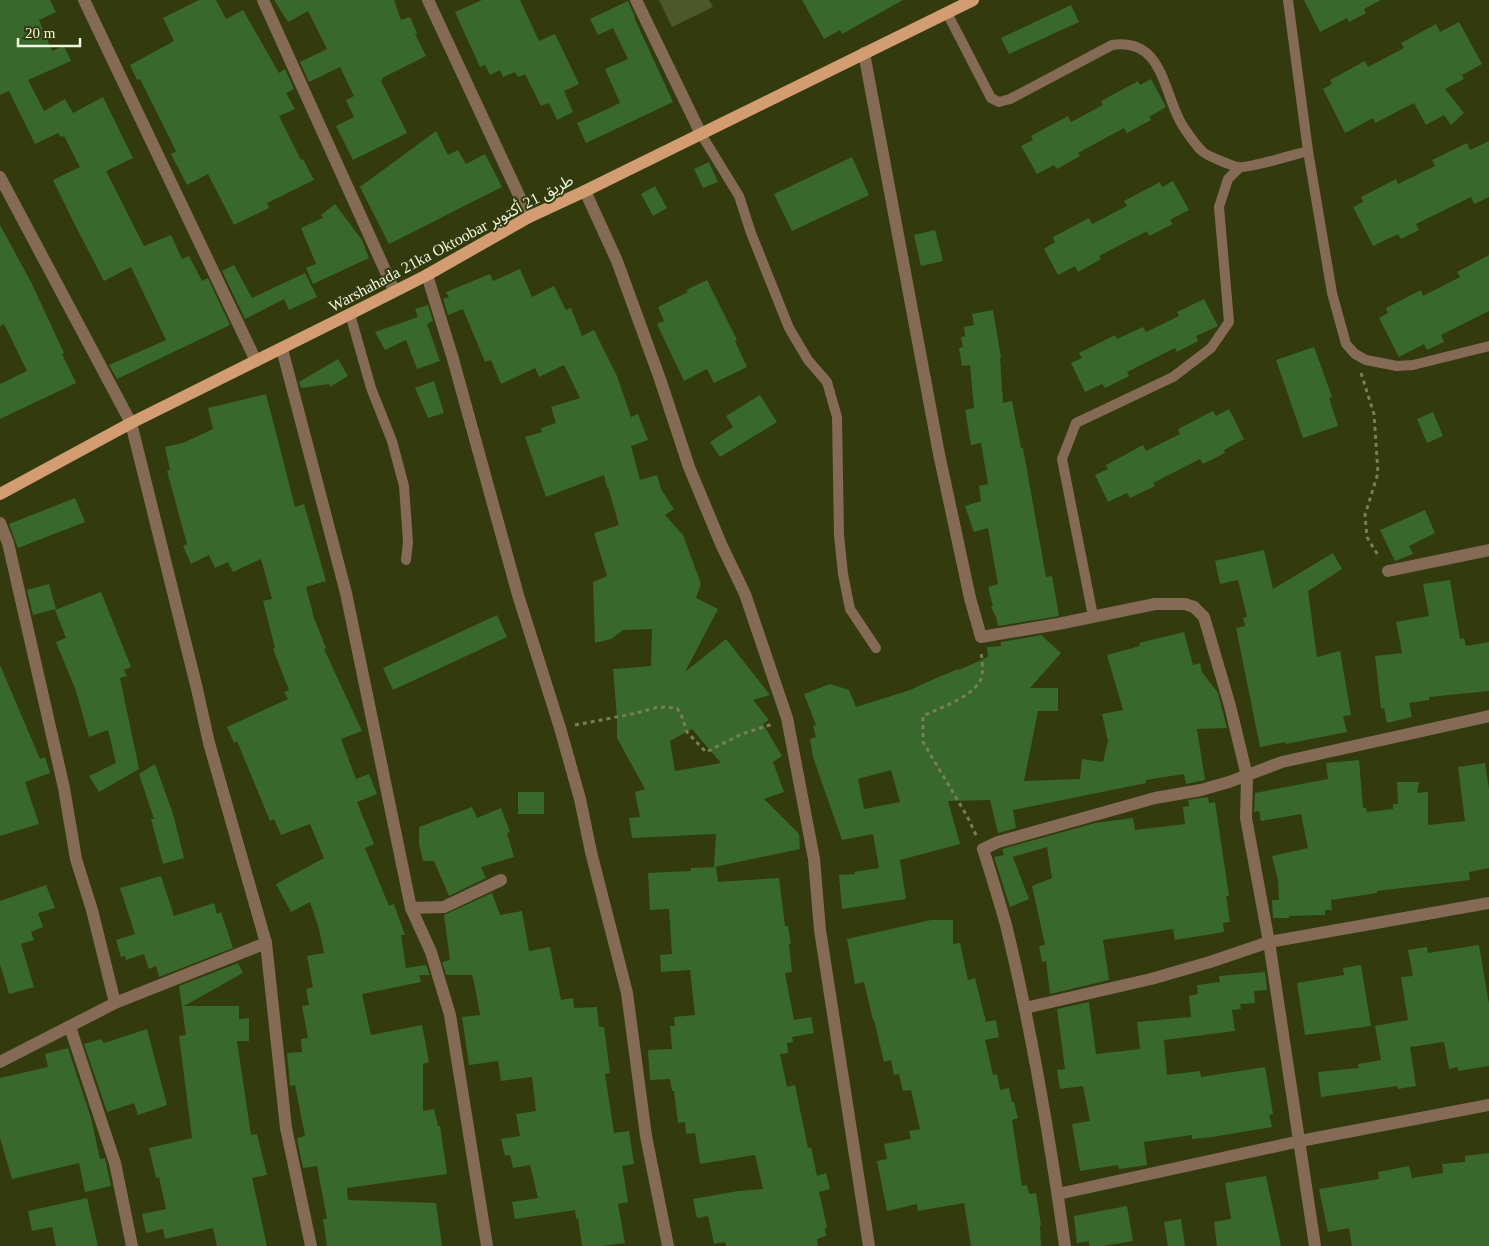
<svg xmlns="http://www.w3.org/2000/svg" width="1489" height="1246" font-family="'Times New Roman','Noto Sans Arabic',serif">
<rect width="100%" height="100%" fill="#323a0e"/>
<path fill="#4d572c" d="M659 0H709L713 7 672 27Z"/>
<g fill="#39682d" fill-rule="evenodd">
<path d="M0 0H50L56 12 39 20 52 51 64 46 71 61 28 80 44 111 65 99 73 113 103 97 133 158 106 171 144 246 171 235 182 259 189 256 202 281 208 278 230 325 117 379 109 365 166 340 131 267 104 281 73 221 53 180 80 167 64 136 61 137 58 133 35 144 9 91 0 95Z"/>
<path d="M199 0H216L226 19 243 10 279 73 285 69 294 89 286 93 295 109 279 116 301 160 303 159 314 180 267 203 269 208 234 225 208 174 187 185 171 154 176 151 140 79 137 80 130 65 174 41 163 18Z"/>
<path d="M274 0H394L401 20 410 17 417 33 415 34 426 56 382 78 383 80 381 81 407 133 353 160 336 126 354 117 346 100 354 96 340 67 309 82 300 62 327 49 308 11 288 22Z"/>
<path d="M482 0H520L539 41 555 34 579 84 564 91 573 112 557 120 549 103 541 106 525 74 518 77 515 72 503 77 500 70 490 75 485 65 480 67 455 12Z"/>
<path d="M802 0H903L842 34 840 30 824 39Z"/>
<path d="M1304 0H1381L1364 9 1366 13 1349 22 1347 18 1320 32Z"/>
<path d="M628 1 635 17H634L673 102 586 143 577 123 620 103 605 69 628 59 613 28 598 35 590 19Z"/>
<path d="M1071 5 1079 22 1009 54 1001 38Z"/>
<path d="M1459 22 1482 64 1462 75 1464 79 1445 89 1464 113 1451 125 1444 115 1426 125 1414 103 1375 123 1373 118 1345 133 1323 89 1332 84 1330 80 1365 61 1368 67 1404 48 1401 43 1436 24 1440 32Z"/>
<path d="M1151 79 1166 107 1149 117 1151 120 1127 133 1124 128 1078 153 1080 156 1057 169 1054 165 1037 174 1021 146 1033 140 1031 136 1068 116 1071 122 1103 105 1101 101 1138 81 1140 85Z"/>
<path d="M436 131 448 155 458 150 466 164 485 154 502 187 389 244 360 187Z"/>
<path d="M1489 141V197L1474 204 1471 197 1416 224 1419 230 1401 239 1398 234 1373 246 1353 207 1363 202 1361 197 1396 179 1398 184 1435 166 1432 160 1467 143 1470 150Z"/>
<path d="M852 157 869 195 792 231 774 194Z"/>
<path d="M709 162 718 182 703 188 694 169Z"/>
<path d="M1173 181 1189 210 1170 220 1173 224 1149 236 1147 231 1099 256 1101 259 1078 272 1075 266 1058 275 1044 249 1055 242 1053 237 1089 218 1092 224 1127 206 1124 201 1160 182 1162 187Z"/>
<path d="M655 186 667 208 653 216 641 194Z"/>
<path d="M335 204 362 240 369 258 313 284 306 268 316 264 301 228 323 218 321 215Z"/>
<path d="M0 225 31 282 64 353 62 354 76 383 0 419V384L27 371 4 324 0 326Z"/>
<path d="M935 230 943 261 921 266 914 235Z"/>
<path d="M1489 255V311L1441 335 1444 342 1427 350 1424 344 1399 357 1379 318 1388 313 1386 308 1421 290 1423 296 1460 277 1457 272Z"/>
<path d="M234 265 252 298 305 273 317 297 289 310 284 299 245 319 222 271Z"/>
<path d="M520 269 532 297 554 286 566 310 571 308 582 336 594 330 617 376 631 417 638 414 648 440 631 446 640 480 657 475 661 489 674 509 665 515 683 535 701 584 696 598 718 609 685 672 726 639 770 695 753 700 769 720 763 724 782 756 773 762 784 792 764 799 799 834 800 849 714 867 716 834 632 838 629 818 640 817 635 792 645 789 617 738V718L613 669 651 666 652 629 623 630 611 639 595 643 593 582 607 576 594 533 619 525 608 487 607 488 604 475 546 497 525 437 542 432 541 428 556 423 551 407 580 398 564 365 539 377 535 368 501 384 491 360 485 362 463 309 448 315 443 299 449 297 446 292 490 274 493 281ZM692 729 721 763 675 771 670 741Z"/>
<path d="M707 280 737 340 735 341 747 367 714 383 707 369 684 381 657 324 664 321 658 307 688 292 686 290Z"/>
<path d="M1204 299 1218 326 1196 336 1198 341 1177 352 1175 348 1127 372 1129 376 1105 388 1102 384 1085 392 1071 363 1082 358 1079 353 1115 335 1117 339 1143 327 1146 332 1179 316 1177 312Z"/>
<path d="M428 305 433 321 427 324 440 361 417 369 406 340 385 350 375 332 418 317 415 309Z"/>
<path d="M993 310 1001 358H1000L1003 403 1012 401 1021 448H1023L1046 577 1052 576 1059 616 998 626 996 617 991 607 993 606 988 587 998 584 988 528 974 532 965 506 981 501 979 486 988 484 981 443 971 445 965 410 974 408 970 365 962 366 959 348 963 347 961 337 965 336 964 327 974 325 972 314Z"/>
<path d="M1314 347 1332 397 1329 398 1338 426 1303 438 1276 360Z"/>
<path d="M338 359 348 376 330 387 329 384 301 388 299 382Z"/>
<path d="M434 381 444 413 428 418 415 388Z"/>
<path d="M266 394 295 507 304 504 326 581 306 587 314 618 326 648 324 649 362 731 341 739 356 779 369 774 377 794 357 802 374 844 365 848 389 906 394 904 405 935H401L406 968 426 965 430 975H419L421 982 362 994 371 1035 422 1025 429 1062 423 1064V1111L434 1109 438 1126H440L447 1174 347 1188 348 1200 436 1203 442 1246H327L323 1219H327L317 1166 303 1168 298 1144 297 1138 305 1136 295 1085 290 1086 287 1053 302 1052 301 1039 308 1038 302 1006 309 1005 306 989 313 987 307 956 324 953 319 929 310 902 291 912 276 884 324 858 310 824 281 835 274 819 270 821 237 741 234 743 227 727 288 699 284 692 289 690 273 649 275 648 263 601 272 599 261 559 233 572 228 562 215 568 209 555 191 564 183 546 187 544 167 471 170 470 165 447 183 443 213 429 208 408Z"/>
<path d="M760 395 777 422 720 457 710 442 733 427 726 416Z"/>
<path d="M1229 409 1244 439 1224 450 1225 453 1203 464 1200 459 1153 483 1155 486 1130 498 1127 493 1108 502 1095 475 1108 469 1106 465 1143 445 1146 451 1180 434 1178 429 1213 411 1216 416Z"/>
<path d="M1433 412 1443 436 1427 443 1417 419Z"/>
<path d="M75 498 85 522 18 548 9 524Z"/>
<path d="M1425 510 1435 533 1409 546 1413 554 1395 561 1380 530Z"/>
<path d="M1264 550 1273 589 1333 553 1342 569 1308 591 1317 657 1340 651 1351 715 1343 716 1347 732 1286 744V742L1260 747 1236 628 1245 626 1243 618 1247 617 1238 580 1220 584 1215 561Z"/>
<path d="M1450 580 1460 639 1464 638 1466 646 1489 642V691L1429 697V700L1409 703 1412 717 1387 723 1384 708 1381 709 1375 656 1402 653 1396 622 1429 616 1423 584Z"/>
<path d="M49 584 56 609 33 615 27 590Z"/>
<path d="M101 592 131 667 124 670 127 676 120 678 139 769 99 792 89 776 116 763 108 730 89 737 76 691 56 642 66 638 55 610Z"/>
<path d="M497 615 507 637 393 690 383 668Z"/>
<path d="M1184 632 1193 665 1200 663 1202 672 1218 693 1227 728 1197 729 1205 780 1186 784 1184 774 1146 780V783L1013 810 1016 828 998 833 990 800 948 801 960 844 900 860 906 899 842 909 839 875 855 874 854 872 879 868 873 834 842 840 813 757 810 739 816 737 813 726 816 725 804 694 830 684 849 690 856 707 910 690 934 679 958 669 959 670 988 657 987 647 1001 646V642L1041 635 1061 653 1030 688H1058V711H1038L1024 781 1080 779 1082 759 1103 762 1108 741 1102 714 1123 710 1107 655 1140 646 1139 643ZM891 770 900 802 864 809 858 779Z"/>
<path d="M0 665 40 759 45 757 50 773 25 782 39 824 0 836Z"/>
<path d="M1359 760 1363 808H1366L1367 812 1393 809V804H1398L1397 782H1419L1417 793 1428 792V825L1465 821 1458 767 1485 763 1489 789V868L1469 872 1470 880 1377 891V893L1331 900 1332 910H1325V915L1289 916V918H1273L1272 900H1279L1278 880 1272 856 1308 848 1301 814 1261 821 1259 811 1254 812 1255 793 1328 779 1326 763Z"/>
<path d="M155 764 173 814 184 858 163 864 151 819H154L139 774Z"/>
<rect x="518" y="792" width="26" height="22"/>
<path d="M1208 797 1209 803 1215 802 1229 896H1226L1230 922 1223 923 1224 932 1175 940 1173 929 1103 940 1109 980 1050 994 1046 961 1042 962 1039 946 1045 945 1032 886 1052 878 1047 847 1013 857 1029 899 1010 907 994 857 1004 855 1002 849 1095 823 1133 818 1135 830 1185 824 1183 807 1189 806 1188 800Z"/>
<path d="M472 807 477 818 501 808 510 832 507 833 514 857 481 867 486 878 449 896 434 861H423L419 844V827Z"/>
<path d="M716 867 718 882 779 878 785 926H788L791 944H789L792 972 785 973 794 1020 811 1017 814 1033 792 1037 793 1042 787 1043 788 1053 780 1054 787 1087 795 1085 808 1148 811 1147 817 1176 826 1173 830 1189 819 1192 827 1227 825 1228 826 1236 817 1239 818 1246H726L725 1242 714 1244 708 1216 697 1218 693 1199 738 1191 763 1189 755 1155 700 1164 695 1133 686 1134 685 1122 678 1123 674 1091H672L670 1079 650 1080 648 1050 672 1049 670 1026H675L674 1017 695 1015 690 970 661 972 660 955 672 954 669 909 650 910 648 873 691 871V868Z"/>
<path d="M161 876 174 916 214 903 217 914 221 912 233 948 159 977 156 966 149 969 144 954 126 960 125 956 121 957 116 940 135 934 120 888Z"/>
<path d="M46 885 55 908 38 913 43 927 31 932 34 940 21 944 34 987 9 994 0 964V901Z"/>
<path d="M492 893 500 915 522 911 529 951 550 947 561 1000 573 998 574 1008 597 1007 599 1027H604L610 1073 605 1074 614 1133 629 1131 634 1164 622 1166 628 1202 618 1204 625 1243 602 1246H582L578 1218 576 1219 575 1210 515 1219 512 1202 538 1198 530 1165 513 1168 510 1155 505 1156 501 1139 520 1136 516 1114 536 1111 532 1077 501 1081 498 1061 469 1065 462 1017 480 1015 474 982 472 975H446L442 962 450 960 444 915Z"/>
<path d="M931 920H953V944L960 943 968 980 975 978 986 1022 996 1020 999 1037 985 1040 993 1075 997 1074 1000 1090 1009 1088 1012 1102H1014L1018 1118 1012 1120 1022 1186 1027 1185 1029 1194 1036 1193 1041 1225 1040 1226 1041 1246H971L964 1203 918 1211 917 1204 887 1211 877 1161 887 1159 884 1144 911 1139 909 1131 920 1129 911 1090 903 1091 899 1074 894 1075 891 1060 884 1062 874 1020H873L864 982 855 984 847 939Z"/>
<path d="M1479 945 1489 1004V1066L1458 1071V1067L1449 1069 1444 1042 1410 1047 1416 1086 1398 1089 1397 1086 1321 1097 1318 1072 1359 1068 1358 1064 1381 1060 1375 1026 1408 1020 1401 977 1413 976 1408 950 1427 947 1428 953Z"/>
<path d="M238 963 243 973 184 1006H239V1019L249 1018V1041H237L251 1135 257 1134 267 1175 252 1178 267 1246H217L213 1228 165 1239 163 1229 146 1233 142 1214 166 1209 159 1177 156 1178 149 1148 192 1138 179 1036 186 1035 179 986Z"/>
<path d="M1361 965 1371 1026 1305 1035 1297 983 1344 975 1343 968Z"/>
<path d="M1265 972 1267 990 1254 991 1255 1003 1240 1004 1241 1009 1232 1010 1235 1031 1164 1040 1167 1075 1200 1071 1201 1077 1265 1067 1273 1114 1269 1115 1272 1127 1212 1137 1192 1139V1135L1144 1142 1147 1165 1119 1169 1118 1165 1080 1171 1072 1124 1090 1121 1083 1086 1060 1089 1057 1070 1065 1069 1057 1009 1089 1002 1096 1054 1140 1049 1137 1022 1191 1017 1189 996 1198 994 1197 985 1220 982 1219 976Z"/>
<path d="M147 1029 167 1105 138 1115 134 1103 107 1112 84 1044 101 1039 104 1043Z"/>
<path d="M68 1048 91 1118 100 1159 105 1158 111 1186 85 1192 79 1163 12 1179 0 1138V1078L48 1067 45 1054Z"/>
<path d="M1489 1153V1246H1352L1349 1228 1328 1232 1319 1189 1379 1179 1378 1172 1409 1166 1412 1178 1443 1173 1442 1164 1465 1162V1156Z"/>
<path d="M1266 1176 1281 1246H1217L1214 1222 1231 1219 1225 1183Z"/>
<path d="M87 1198 98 1246H56L52 1227 32 1231 28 1211Z"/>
<path d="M1127 1206 1133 1241 1103 1246H1089V1241L1077 1243 1074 1216Z"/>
<path d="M1181 1219 1185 1246H1168L1164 1222Z"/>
</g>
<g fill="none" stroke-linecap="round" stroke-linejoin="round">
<g stroke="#777f5a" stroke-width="3" stroke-dasharray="4 4" stroke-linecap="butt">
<path d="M1361 373 1374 414 1378 473 1365 515 1367 537 1379 557"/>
<path d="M575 725 637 713 658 707 677 708 681 714 687 732 706 752 742 734 773 724"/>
<path d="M976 835 967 816 923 742V716C939 708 979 695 982 675 983 668 982 659 981 652"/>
</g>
<g stroke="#856a55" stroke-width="10">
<path d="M1288 0 1308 151 1332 293 1346 344 1355 354 1366 360 1397 366 1413 365 1489 346"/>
<path d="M947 13 991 98 999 102 1010 99 1112 45C1160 37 1163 87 1179 119 1182 126 1197 147 1203 152 1208 156 1232 166 1238 167 1247 169 1296 154 1308 151"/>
<path d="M701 134 739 196 751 233 789 328 808 360 827 382 837 417 839 535 843 574 850 609 876 648"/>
<path d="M350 314 371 388 392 441 404 486 408 542 406 560"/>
<path d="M1093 616 1062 459 1076 423 1173 377 1211 348 1229 322 1219 207 1228 179 1239 168"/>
</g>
<g stroke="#856a55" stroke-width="12">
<path d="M84 0 256 361"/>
<path d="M263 0 394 290"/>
<path d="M428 0 529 217"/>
<path d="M636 0 701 134"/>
<path d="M864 53 939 454 970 598 981 637 1058 624 1155 604H1185L1194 607 1204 617 1230 706 1247 776 1246 818 1269 942 1315 1246"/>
<path d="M0 177 131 423 197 689 209 743 266 943 286 1128 311 1246"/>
<path d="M585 191 617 261 660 379 689 467 721 544 745 594 787 718 814 859 820 930 869 1246"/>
<path d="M427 275 453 359 518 595 560 728 580 799 591 852 627 993 646 1136 668 1246"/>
<path d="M282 349 346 593 411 908 431 952 450 1015 487 1246"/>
<path d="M0 523 8 543 64 788 76 859 92 910 115 1003"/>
<path d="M1388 571 1489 550"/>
<path d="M411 908 444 907 501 880"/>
<path d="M1025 1008 1151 979 1210 962 1269 942 1489 903"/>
<path d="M70 1027 115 1163 132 1246"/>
<path d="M0 1062 115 1003 266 943"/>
<path d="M1058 1194 1300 1141 1489 1105"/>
<path d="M1065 1246C1050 1139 1032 1031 1006 925 999 900 991 874 983 849L998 842 1155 798 1201 790 1229 782 1282 762 1489 716"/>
</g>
<path stroke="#d39d71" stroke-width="12" d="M0 494 131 423 350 314 427 275 529 217 585 191 973 0"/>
</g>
<g text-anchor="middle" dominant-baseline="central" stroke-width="4" stroke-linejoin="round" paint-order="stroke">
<g font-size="16" fill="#eff6de" stroke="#323a0e">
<text transform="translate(451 243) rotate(-28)">Warshahada 21ka Oktoobar طريق 21 أكتوبر</text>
</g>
</g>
<path d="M18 38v8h62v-8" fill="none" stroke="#eff6de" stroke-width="2.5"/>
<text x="25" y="38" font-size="15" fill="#eff6de" stroke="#323a0e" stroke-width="4" paint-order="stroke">20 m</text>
</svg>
